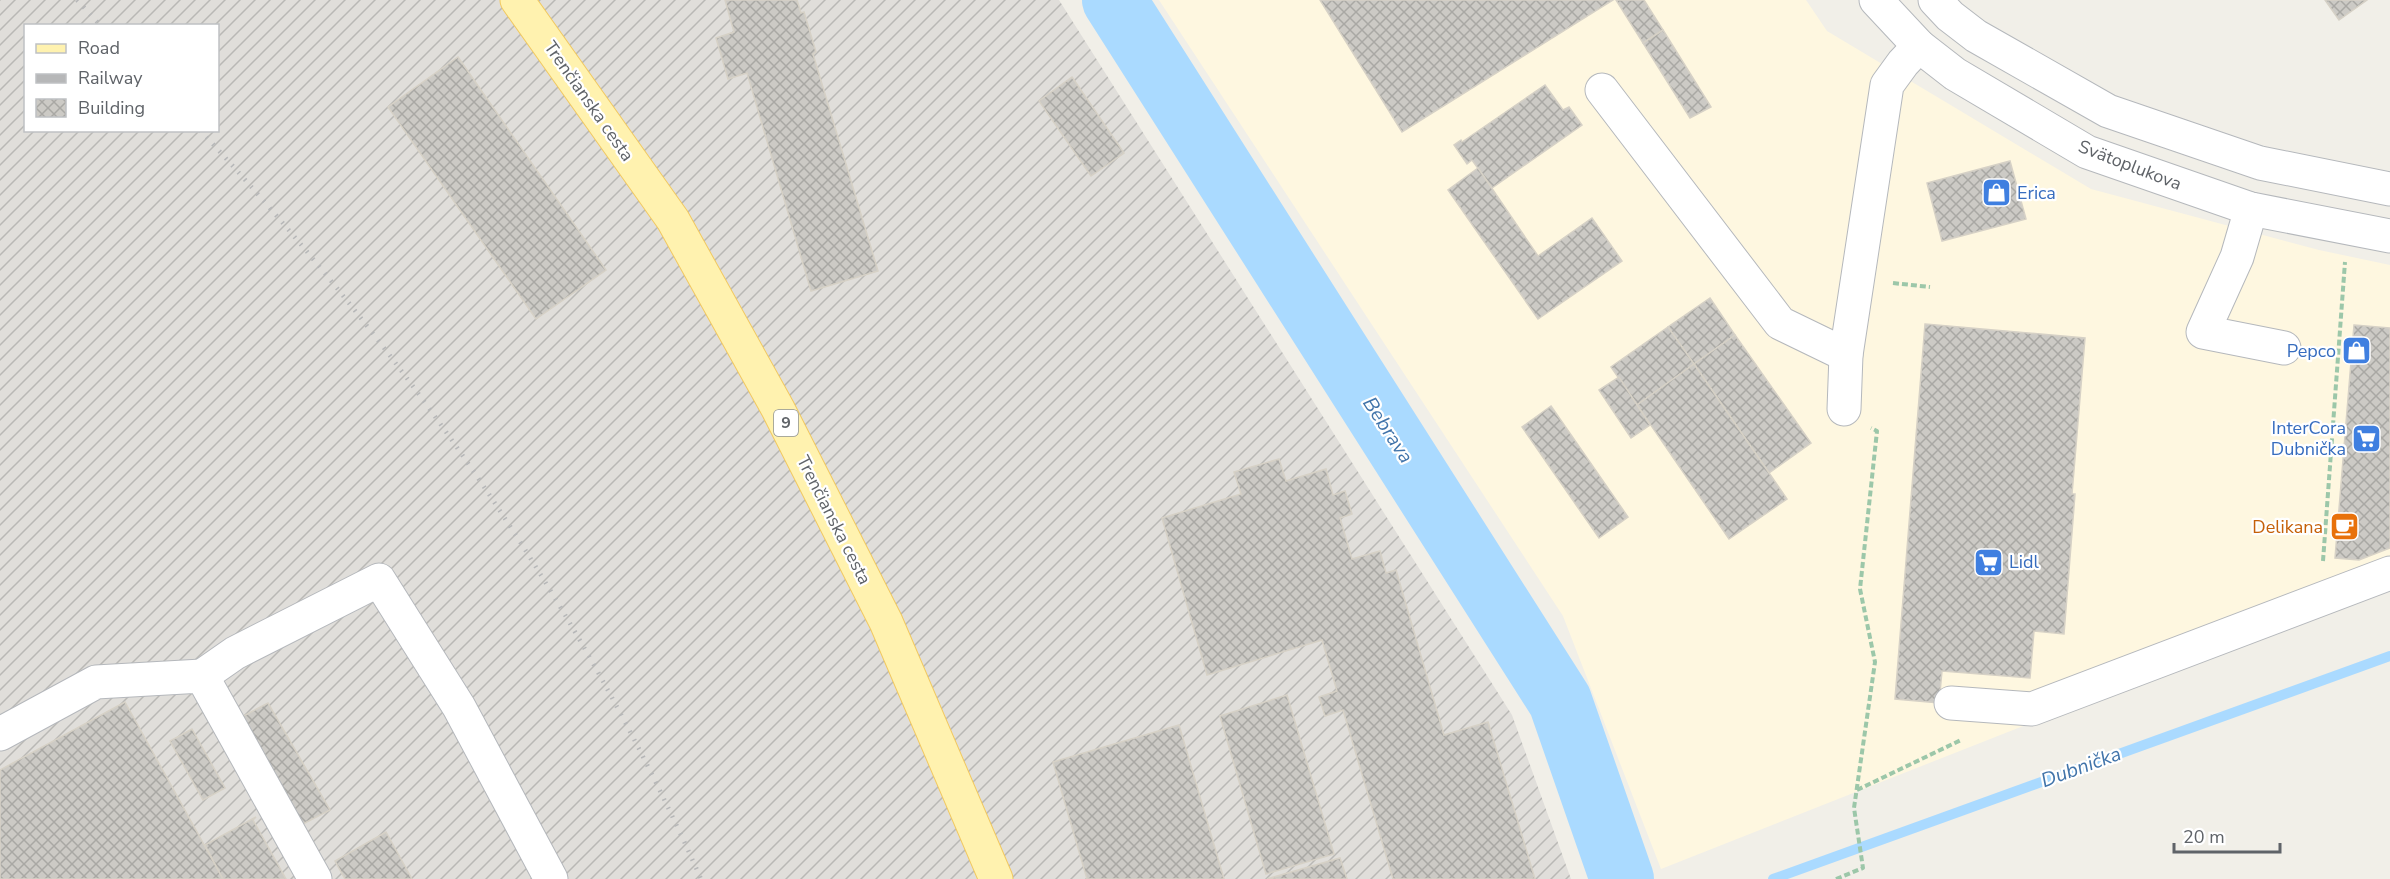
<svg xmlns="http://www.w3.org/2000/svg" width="2390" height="879" font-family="'Nunito Sans',sans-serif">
<defs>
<pattern id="industrial-furrows" width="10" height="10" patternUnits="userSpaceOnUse" patternTransform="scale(1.5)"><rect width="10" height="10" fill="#e0deda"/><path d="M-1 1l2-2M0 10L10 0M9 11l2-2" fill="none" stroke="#b9b8b5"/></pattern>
<pattern id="building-cross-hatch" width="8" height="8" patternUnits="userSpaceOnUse" patternTransform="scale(1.5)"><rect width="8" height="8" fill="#cccac5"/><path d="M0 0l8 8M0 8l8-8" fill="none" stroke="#a9a8a4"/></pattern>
</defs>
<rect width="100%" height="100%" fill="#f1efe8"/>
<path fill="#fef7e0" d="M1159 0H1806L1827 31 2091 189 2319 250 2390 265V581L1661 869 1563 616Z"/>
<path fill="url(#industrial-furrows)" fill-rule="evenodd" d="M0 0H1059L1512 715 1571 879H0ZM26 26H218V130H26Z"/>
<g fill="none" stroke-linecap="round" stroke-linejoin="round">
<path stroke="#aadaff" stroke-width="10" d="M1773 879 2390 656"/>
<path stroke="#aadaff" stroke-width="64" d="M1114 0 1560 701 1622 879"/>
</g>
<g fill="url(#building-cross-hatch)" stroke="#d6d1c6" stroke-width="1.5">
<path d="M725 0H797L801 13 804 12 816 52 813 54 878 271 811 291 747 73 728 79 716 38 734 32Z"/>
<path d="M1320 0H1613L1402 132Z"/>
<path d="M1616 0H1644L1663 30 1643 43Z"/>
<path d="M2325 0H2367L2339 20Z"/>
<path d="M1663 30 1711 107 1690 118 1643 43Z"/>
<path d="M458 57 606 270 536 319 388 107Z"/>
<path d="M1072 77 1124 153 1091 176 1039 101Z"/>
<path d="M1545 85 1563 110 1569 107 1582 125 1492 188 1472 160 1467 164 1454 145 1461 140 1462 142Z"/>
<path d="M2010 161 2026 219 1942 241 1927 183Z"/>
<path d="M1478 168 1538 256 1592 218 1622 261 1538 319 1448 190Z"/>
<path d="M1710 298 1735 335 1694 364 1668 327Z"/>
<path d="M1925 324 2085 338 2072 494H2075L2064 634 2034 631 2030 678 1942 671 1939 703 1895 699Z"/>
<path d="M2354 325 2390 328V548L2359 560 2335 558Z"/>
<path d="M1668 327 1694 364 1637 405 1611 367Z"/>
<path d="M1735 335 1811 443 1769 473 1694 364Z"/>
<path d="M1694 364 1787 499 1729 539 1637 405Z"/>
<path d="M1619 377 1650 425 1631 438 1599 390Z"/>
<path d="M1551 406 1628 517 1599 538 1522 427Z"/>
<path d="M1279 459 1286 481 1326 469 1333 495 1345 491 1352 514 1340 518 1352 559 1380 551 1386 573 1396 570 1444 735 1488 722 1535 879H1393L1343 710 1325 716 1319 697 1337 691 1322 640 1207 675 1162 518 1241 494 1234 472Z"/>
<path d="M1287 695 1334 854 1266 874 1220 716Z"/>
<path d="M125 702 223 879H0V770Z"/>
<path d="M268 703 330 810 299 826 238 719Z"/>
<path d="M1179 725 1224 879H1087L1053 762Z"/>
<path d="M192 729 225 788 203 800 170 741Z"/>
<path d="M256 817 253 820 286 879H223L205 845Z"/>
<path d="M386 832 412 879H345L335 861Z"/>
<path d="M1340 858 1347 879H1267Z"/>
</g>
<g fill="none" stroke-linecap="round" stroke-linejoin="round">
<defs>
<g id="minor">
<path d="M1876 0 1919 46 1955 74 2087 152 2251 209 2390 236"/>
<path d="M1935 0 1950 16 1976 36 2108 111 2260 163 2390 189"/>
<path d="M1602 90 1780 323 1846 355"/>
<path d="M2251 209 2237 257 2203 332 2284 348"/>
<path d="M1844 409 1846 355 1887 85 1903 63 1919 46"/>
<path d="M202 676 235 653 379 580 459 707 551 879"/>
<path d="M1951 703 2032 709 2390 573"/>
<path d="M0 734 96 682 202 676 315 879"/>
</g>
<path id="major" d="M517 0 673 220 778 409 886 622 996 879"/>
</defs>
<use href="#minor" stroke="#b5b8bc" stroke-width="35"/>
<use href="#major" stroke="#f2c960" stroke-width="35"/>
<g stroke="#9cc7a9" stroke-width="4" stroke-dasharray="6 3" stroke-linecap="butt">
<path d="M1893 283 1930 287"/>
<path d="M2323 561 2345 262"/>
<path d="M1857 790 1961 740"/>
<path d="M1836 879 1863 868 1854 808 1875 662 1860 589 1877 431 1871 428"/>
</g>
<use href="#minor" stroke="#fff" stroke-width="33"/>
<use href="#major" stroke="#fff2af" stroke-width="33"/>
<g stroke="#b6b7b8" stroke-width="4.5" stroke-dasharray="1.5 8" stroke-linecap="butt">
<path d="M77 0 101 26"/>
<path d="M200 130C407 354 578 600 701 879"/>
</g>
</g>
<defs>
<symbol id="shop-square" viewBox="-11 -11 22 22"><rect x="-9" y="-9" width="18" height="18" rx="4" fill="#3f7fe0" stroke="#fff"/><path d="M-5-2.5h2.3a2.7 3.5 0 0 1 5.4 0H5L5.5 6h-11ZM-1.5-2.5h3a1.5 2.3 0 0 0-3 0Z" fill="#fff"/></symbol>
<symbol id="supermarket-square" viewBox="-11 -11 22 22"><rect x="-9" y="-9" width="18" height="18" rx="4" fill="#3f7fe0" stroke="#fff"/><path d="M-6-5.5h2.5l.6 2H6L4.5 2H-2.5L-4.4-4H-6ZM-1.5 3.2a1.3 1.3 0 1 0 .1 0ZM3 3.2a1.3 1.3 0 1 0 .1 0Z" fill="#fff"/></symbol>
<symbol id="cafe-square" viewBox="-11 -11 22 22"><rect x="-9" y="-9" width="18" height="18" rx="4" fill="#e8710a" stroke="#fff"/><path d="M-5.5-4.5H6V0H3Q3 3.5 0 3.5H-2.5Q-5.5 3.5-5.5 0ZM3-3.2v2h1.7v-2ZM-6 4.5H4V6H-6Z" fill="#fff"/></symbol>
</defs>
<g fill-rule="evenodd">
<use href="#shop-square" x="1980" y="176" width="33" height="33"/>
<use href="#shop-square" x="2340" y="334" width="33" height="33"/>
<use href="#supermarket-square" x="2350" y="422" width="33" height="33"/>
<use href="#cafe-square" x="2328" y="510" width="33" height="33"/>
<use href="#supermarket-square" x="1972" y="546" width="33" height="33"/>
</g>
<g text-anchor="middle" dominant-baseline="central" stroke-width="4.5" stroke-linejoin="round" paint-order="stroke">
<rect fill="#fff" stroke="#8f9295" stroke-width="1.5" x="774" y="410" width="24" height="26" rx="4.5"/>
<g font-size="16" font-weight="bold" fill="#5f6368">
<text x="786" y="423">9</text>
</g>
<g font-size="18" fill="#5f6368" stroke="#fff">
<text transform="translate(589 101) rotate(55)">Trenčianska cesta</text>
<text transform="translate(2130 165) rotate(21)">Svätoplukova</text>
<text transform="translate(834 520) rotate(63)">Trenčianska cesta</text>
</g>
<g font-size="18" fill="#366cbe" stroke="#fff" text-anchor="start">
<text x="2017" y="193">Erica</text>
<text x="2336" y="351" text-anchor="end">Pepco</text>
<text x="2346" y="428" text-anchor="end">InterCora<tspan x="2346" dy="21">Dubnička</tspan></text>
<text x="2009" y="562">Lidl</text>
</g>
<g font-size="18" fill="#c56008" stroke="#fff" text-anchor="end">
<text x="2323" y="527">Delikana</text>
</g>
<g font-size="20" font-style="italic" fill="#4174aa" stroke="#fff">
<text transform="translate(1388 430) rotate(57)">Bebrava</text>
<text transform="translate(2081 767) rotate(-20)">Dubnička</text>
</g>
</g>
<rect x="24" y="24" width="195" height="108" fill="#ffffff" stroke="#bfc1c3" stroke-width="1.5"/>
<rect x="36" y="44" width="30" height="9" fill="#fff2af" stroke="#bfc1c3" stroke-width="1.5"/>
<text x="78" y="54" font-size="18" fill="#5f6368">Road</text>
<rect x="36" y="74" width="30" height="9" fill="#b6b7b8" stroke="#bfc1c3" stroke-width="1.5"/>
<text x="78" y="84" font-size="18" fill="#5f6368">Railway</text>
<rect x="36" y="99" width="30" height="18" fill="url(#building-cross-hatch)" stroke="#bfc1c3" stroke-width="1.5"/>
<text x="78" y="114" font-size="18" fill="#5f6368">Building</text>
<path d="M2174 843v9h106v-9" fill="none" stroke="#5f6368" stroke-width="3"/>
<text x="2183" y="843" font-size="18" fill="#5f6368" stroke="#ffffff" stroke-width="4.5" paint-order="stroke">20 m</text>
</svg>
